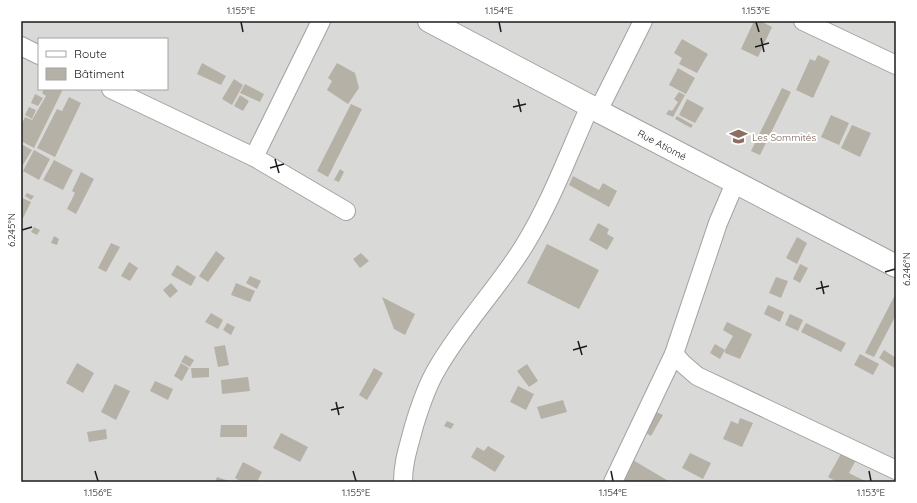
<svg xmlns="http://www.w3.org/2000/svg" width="917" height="503" font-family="Quicksand,sans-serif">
<rect width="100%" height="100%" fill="#edece1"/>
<path fill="#d9d9d8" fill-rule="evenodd" d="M21 21H896V482H21ZM39 39H167V89H39Z"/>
<g fill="#b6b1a7">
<path d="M754 21H760L772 27 758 57 741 49Z"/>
<path d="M682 39 708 54 697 73 679 64 682 58 674 53Z"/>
<path d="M818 55 830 61 813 98 796 90 810 59 815 61Z"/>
<path d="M202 63 226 76 221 85 197 74Z"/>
<path d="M337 63 355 73 359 88 348 104 327 90 332 81 328 78Z"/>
<path d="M678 68 695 78 686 94 669 85Z"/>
<path d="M234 79 243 85 232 105 222 99Z"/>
<path d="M245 84 264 94 260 102 240 93Z"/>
<path d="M782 88 791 92 760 155 751 151Z"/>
<path d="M44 89H63L34 148 21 141V125L25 117 32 120 46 96 42 93Z"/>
<path d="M679 92 685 95 673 117 666 114 669 110 672 111 678 102 674 99Z"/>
<path d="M35 94 43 98 38 106 31 103Z"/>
<path d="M240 95 249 101 243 111 234 106Z"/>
<path d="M69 97 81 103 55 157 37 148 57 109 62 111Z"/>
<path d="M687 99 704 108 695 123 679 115Z"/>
<path d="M351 104 362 109 328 177 317 171Z"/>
<path d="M29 107 36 110 32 119 25 115Z"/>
<path d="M831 115 849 123 839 145 821 137Z"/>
<path d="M677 116 693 125 691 128 675 119Z"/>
<path d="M852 125 871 133 860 157 841 148Z"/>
<path d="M21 144 32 150 21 168Z"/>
<path d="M34 150 50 159 39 180 23 171Z"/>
<path d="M54 160 73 170 63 190 43 180Z"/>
<path d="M340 169 344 172 339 182 334 180Z"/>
<path d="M81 172 94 179 76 214 67 209 75 193 72 191Z"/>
<path d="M573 176 599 190 603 183 617 191 609 207 569 185Z"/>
<path d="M27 193 34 196 31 200 25 196Z"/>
<path d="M22 198 31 202 21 222V200Z"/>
<path d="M598 223 609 229 607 234 614 238 607 250 589 240Z"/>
<path d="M34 227 40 230 37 235 31 232Z"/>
<path d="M54 236 59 239 57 245 51 243Z"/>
<path d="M797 237 807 243 797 264 786 258Z"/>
<path d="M111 243 120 247 106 272 98 268Z"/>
<path d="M547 244 599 270 579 309 527 283Z"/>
<path d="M216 251 225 258 208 282 199 276Z"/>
<path d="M361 253 369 261 360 268 353 259Z"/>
<path d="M129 262 138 268 130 281 121 276Z"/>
<path d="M800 264 808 268 800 283 793 279Z"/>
<path d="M177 265 196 277 191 286 171 275Z"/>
<path d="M250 276 261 281 257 289 246 283Z"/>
<path d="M776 277 788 281 781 298 769 293Z"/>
<path d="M171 283 178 291 170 298 163 290Z"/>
<path d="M236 283 255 291 250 302 231 295Z"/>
<path d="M896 293V315L874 357 865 353Z"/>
<path d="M382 297 415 314 405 335 394 329Z"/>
<path d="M768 305 784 312 780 322 764 314Z"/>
<path d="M211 313 223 320 218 329 205 322Z"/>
<path d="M790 314 803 320 798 331 785 325Z"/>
<path d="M727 322 752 334 740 359 725 353V350L733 336 723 330Z"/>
<path d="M227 323 235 327 231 335 223 330Z"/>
<path d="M806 323 846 343 841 352 801 332Z"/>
<path d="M715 344 725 350 720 359 710 353Z"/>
<path d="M225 345 229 365 218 367 214 347Z"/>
<path d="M884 350 896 358V369L879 358Z"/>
<path d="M860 354 879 364 873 375 854 365Z"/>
<path d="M185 355 194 360 190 367 181 362Z"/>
<path d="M77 363 94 373 83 393 66 383Z"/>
<path d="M181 363 189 368 182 381 174 376Z"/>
<path d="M527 364 538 381 529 387 517 371Z"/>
<path d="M191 368H209V377L192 378Z"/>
<path d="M374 368 383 373 367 400 359 395Z"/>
<path d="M248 377 250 391 222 394 221 380Z"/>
<path d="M155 381 173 389 168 400 150 391Z"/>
<path d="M115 384 130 391 116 420 101 412Z"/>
<path d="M518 386 534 394 526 410 510 402Z"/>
<path d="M563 400 567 412 541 419 537 407Z"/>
<path d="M654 411 663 415 651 436 643 431Z"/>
<path d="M740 418 753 423 742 447 723 439 731 421 738 424Z"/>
<path d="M447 421 454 424 451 429 444 426Z"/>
<path d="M221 425H247V437H220Z"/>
<path d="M106 429 107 439 89 442 87 432Z"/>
<path d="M281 433 308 447 300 462 273 448Z"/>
<path d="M488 446 505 456 495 472 471 457 477 447 484 451Z"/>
<path d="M842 452 856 460 849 473 867 482H835V481L828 477Z"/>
<path d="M690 453 711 463 703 479 682 468Z"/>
<path d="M633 460 670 482H620Z"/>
<path d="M243 462 262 472 257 482H242L235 478Z"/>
<path d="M217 477 232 482H215Z"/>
</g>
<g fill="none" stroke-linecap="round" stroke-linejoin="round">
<defs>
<g id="minor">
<path d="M803 21 896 65"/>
<path d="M21 46 39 55"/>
<path d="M111 89 254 157 346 211"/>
<path d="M598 111 643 21"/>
<path d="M254 157 321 21"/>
<path d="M735 183 718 223 674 354 682 363 697 376 896 470"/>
<path d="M403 482C403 461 409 446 414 426 420 406 427 385 438 367 463 324 498 288 524 246 551 202 569 153 590 106"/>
<path d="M613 482 674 354"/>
</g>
<path id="tertiary" d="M429 21 590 106 598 111 896 266"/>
</defs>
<use href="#minor" stroke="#a2a2a2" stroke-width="20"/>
<use href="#tertiary" stroke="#a2a2a2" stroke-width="24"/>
<use href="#minor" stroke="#fff" stroke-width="18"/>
<use href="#tertiary" stroke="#fff" stroke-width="22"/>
</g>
<path fill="none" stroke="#1b1b1b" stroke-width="1.5" d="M241 22 243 32M499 22 501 32M756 22 759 32M761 38 764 52M755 47 769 43M518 99 521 112M513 107 526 104M275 159 279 173M270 168 284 164M22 230 32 227M885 272 895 269M821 281 824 294M816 289 829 286M578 341 582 355M573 350 587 346M336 402 339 415M331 410 344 407M95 471 98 481M353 471 356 481M611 471 613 481M869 471 871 481"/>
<defs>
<symbol id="school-bare" viewBox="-9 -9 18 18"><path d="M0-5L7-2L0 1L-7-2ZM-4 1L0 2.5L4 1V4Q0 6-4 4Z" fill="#8d6e63" stroke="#fff" stroke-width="2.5" paint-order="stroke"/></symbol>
</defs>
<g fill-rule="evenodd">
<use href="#school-bare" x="726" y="124" width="25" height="25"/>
</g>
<g text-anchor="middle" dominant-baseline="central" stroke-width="4" stroke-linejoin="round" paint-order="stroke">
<g font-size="10" fill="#785e54" stroke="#fff" text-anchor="start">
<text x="752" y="137">Les Sommités</text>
</g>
<g font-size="10" fill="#1b1b1b" stroke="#fff">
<text transform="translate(662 145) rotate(28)">Rue Atiomé</text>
</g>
</g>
<rect width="917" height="503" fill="none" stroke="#ffffff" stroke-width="44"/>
<rect x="38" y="38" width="130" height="52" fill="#ffffff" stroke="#a4a4a4"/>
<rect x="46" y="51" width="20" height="6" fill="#ffffff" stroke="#a4a4a4"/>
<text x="74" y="58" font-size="12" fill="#1b1b1b">Route</text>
<rect x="46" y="68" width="20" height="12" fill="#b6b1a7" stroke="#a4a4a4"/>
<text x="74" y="78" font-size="12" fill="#1b1b1b">Bâtiment</text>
<rect x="22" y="22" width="873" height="459" fill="none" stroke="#1b1b1b" stroke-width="1.5"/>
<g font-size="10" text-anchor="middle" fill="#1b1b1b">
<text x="241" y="14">1.155°E</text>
<text x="499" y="14">1.154°E</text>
<text x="756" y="14">1.153°E</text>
<text transform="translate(11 230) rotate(-90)" y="4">6.245°N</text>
<text transform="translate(906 269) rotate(-90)" y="4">6.246°N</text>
<text x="98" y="496">1.156°E</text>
<text x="356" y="496">1.155°E</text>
<text x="613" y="496">1.154°E</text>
<text x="871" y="496">1.153°E</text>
</g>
</svg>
